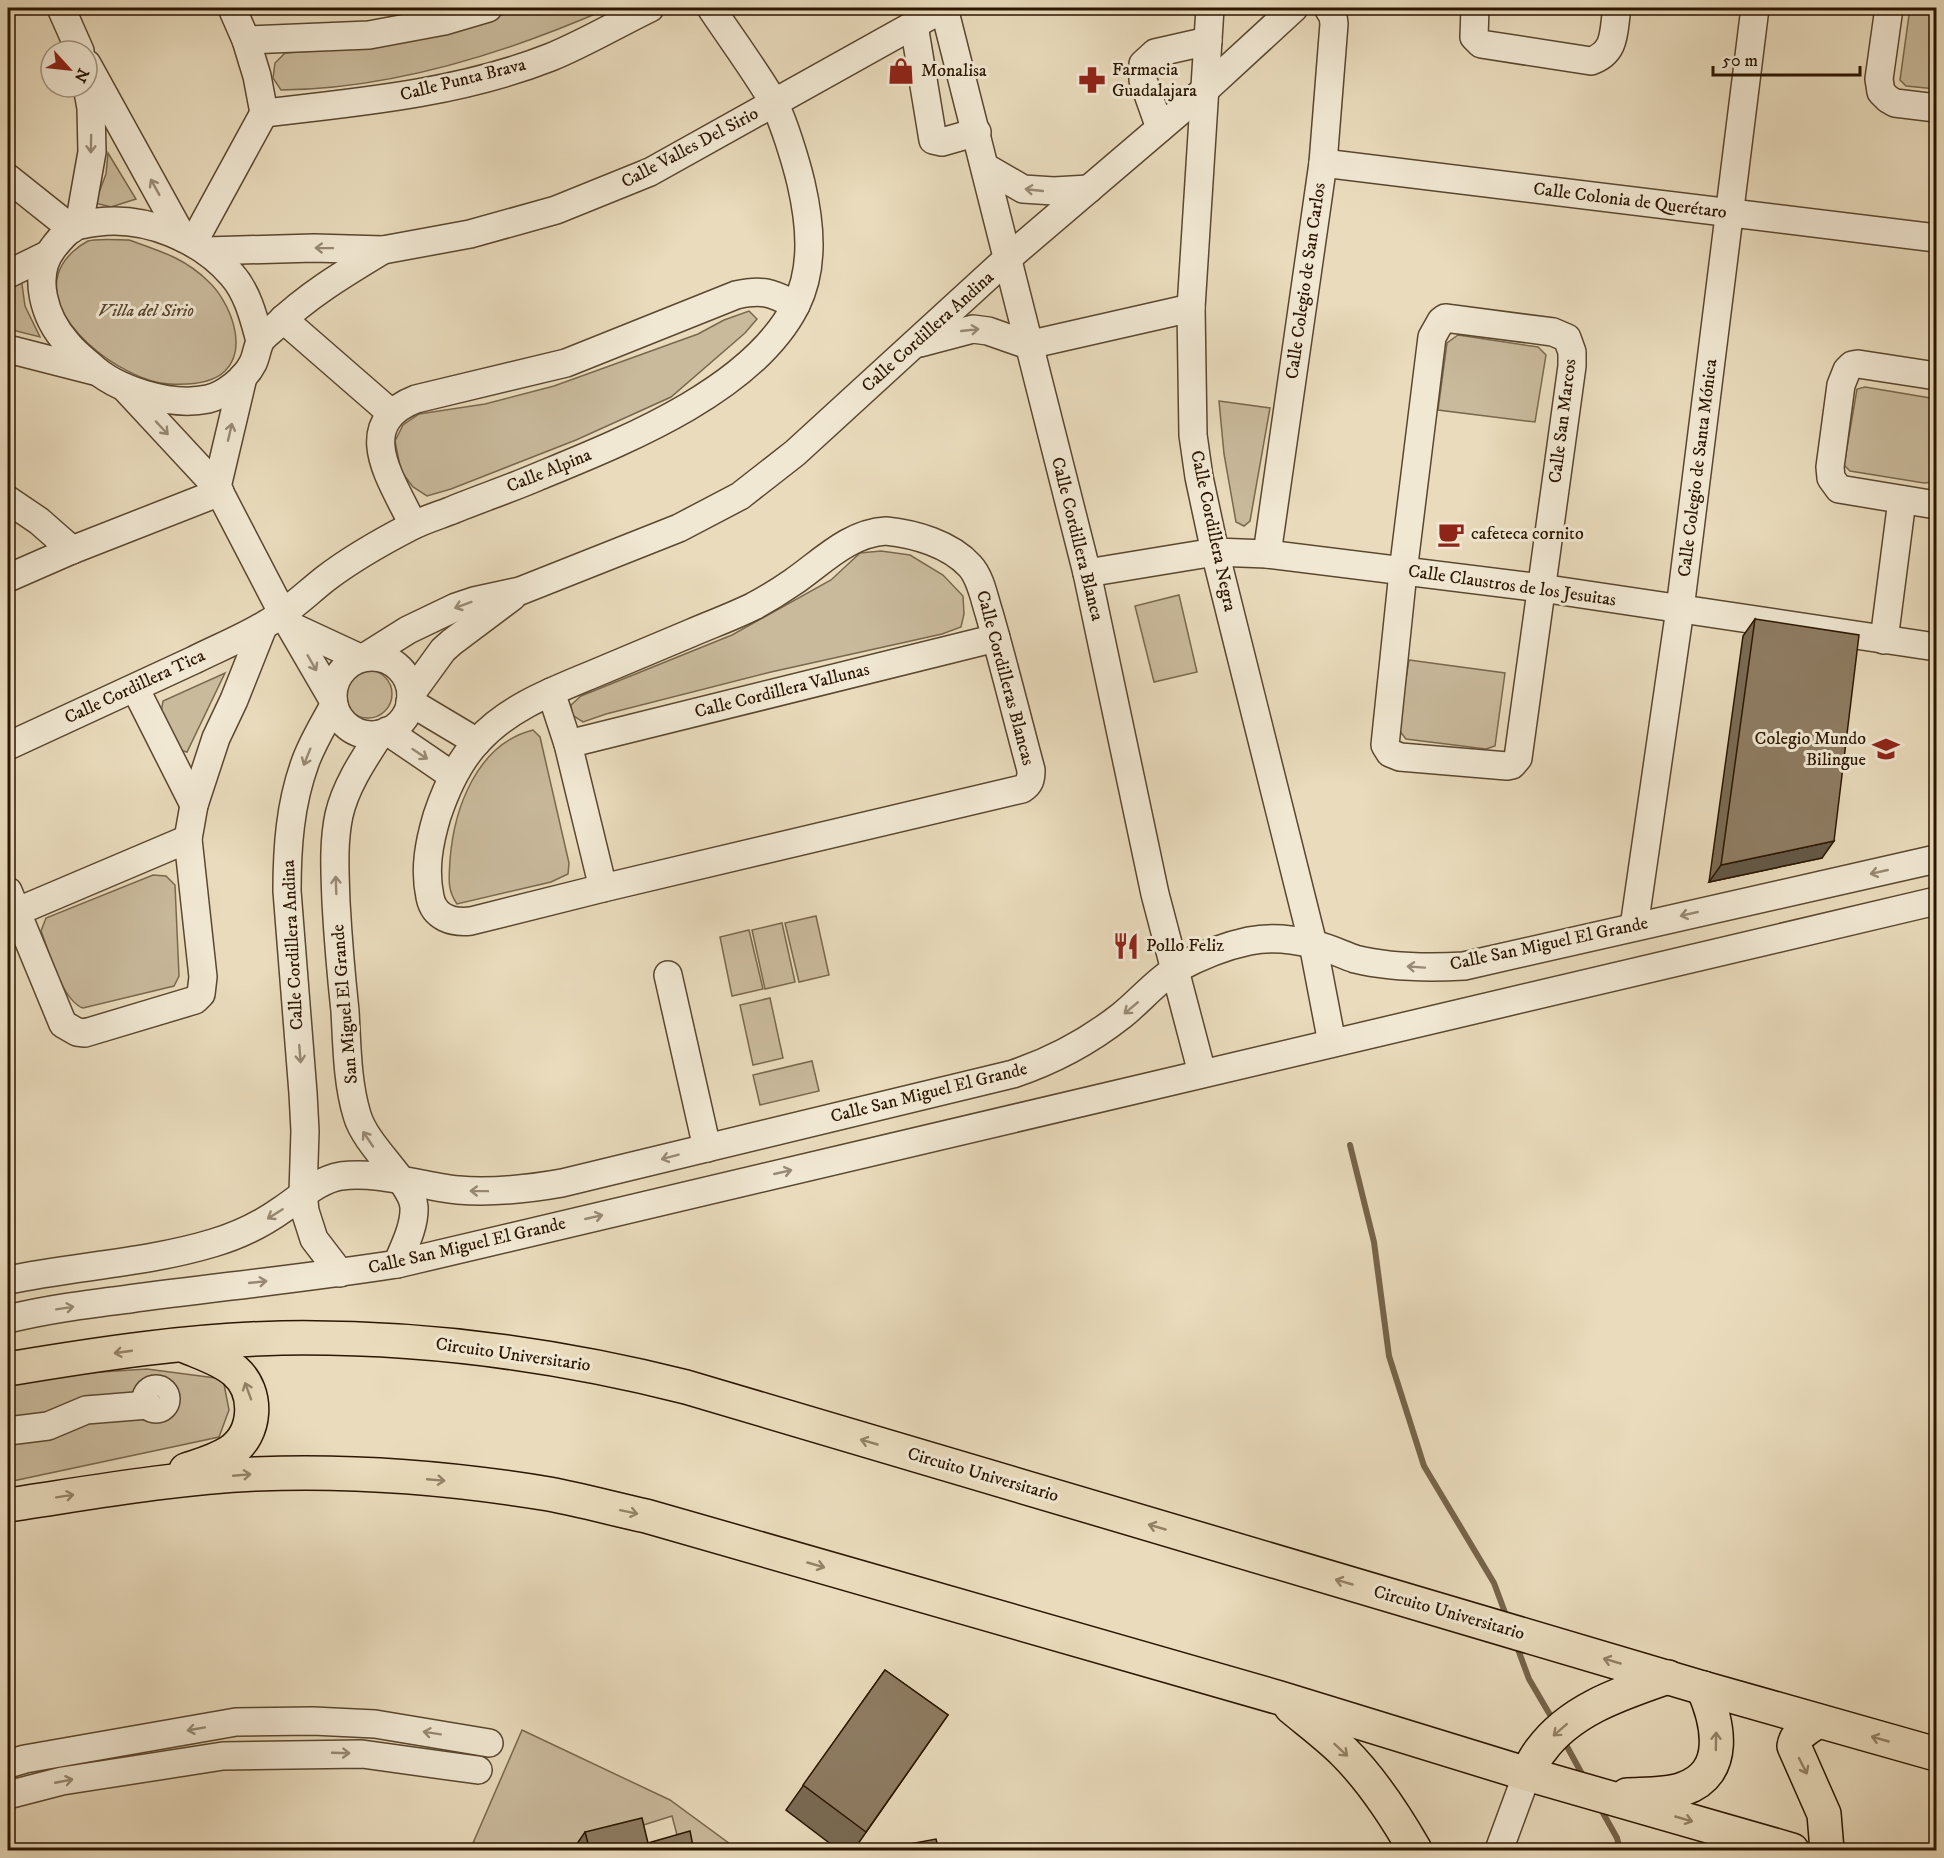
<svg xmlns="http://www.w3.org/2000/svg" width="1944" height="1858" font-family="'IM FELL DW Pica',serif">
<rect width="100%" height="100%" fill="#e9dbbc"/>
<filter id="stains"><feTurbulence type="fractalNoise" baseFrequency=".00333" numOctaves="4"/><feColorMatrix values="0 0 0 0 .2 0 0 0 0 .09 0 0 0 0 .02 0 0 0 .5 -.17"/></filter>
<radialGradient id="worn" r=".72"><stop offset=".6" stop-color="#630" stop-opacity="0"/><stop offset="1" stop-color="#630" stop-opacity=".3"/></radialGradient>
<g fill="#c9ba9c" stroke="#7a684e" stroke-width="1.5">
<path d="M524 8H609C509 52 392 89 281 90L273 78 275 63 285 53 338 49 492 18Z"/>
<path d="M1910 8H1936V89L1906 86 1900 80Z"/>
<path d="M108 153 136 199 111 207 95 203 106 174Z"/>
<path d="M129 240C160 251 185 258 209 282 229 301 249 347 225 371 212 384 187 385 169 384 124 382 33 317 62 265 67 256 78 246 88 241 97 238 119 240 129 240Z"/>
<path d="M21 277 25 306 40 337 8 329V283Z"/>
<path d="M749 311 757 319 745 333 671 397 576 440 451 489 427 496 413 487 401 471 395 441 403 425 419 414 485 404 554 386 698 334 724 320Z"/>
<path d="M1458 335 1538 347 1546 355 1535 422 1438 410 1447 343Z"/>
<path d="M1865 387 1936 399V464L1934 482 1924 483 1850 471 1844 465 1857 389Z"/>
<path d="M1219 401 1270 408 1250 521 1244 526 1236 522 1224 454Z"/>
<path d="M881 551 910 555 943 575 963 596 964 614 961 627 942 634 771 672 606 714 583 722 572 715 571 705 581 696 732 635 831 580 860 553Z"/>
<path d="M1179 595 1197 672 1154 682 1135 606Z"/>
<path d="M1409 660 1505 673 1495 746 1486 749 1406 739 1398 729Z"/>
<circle cx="368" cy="694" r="24"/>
<path d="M225 673 187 752 179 750 161 713 163 701Z"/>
<path d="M533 730 540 737 569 863 568 874 551 882 457 904C447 890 449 878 450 860 454 808 477 744 533 730Z"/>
<path d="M153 875 166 876 175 885 179 976 174 986 83 1008C62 1001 49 951 41 931L46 918Z"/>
<path d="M816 916 829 975 799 982 785 923Z"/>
<path d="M782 923 795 982 765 989 752 930Z"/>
<path d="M749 930 763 989 732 996 720 937Z"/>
<path d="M770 998 783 1058 753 1065 740 1005Z"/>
<path d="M812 1061 819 1091 760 1105 753 1075Z"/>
<path d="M147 1369 223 1379 229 1410 219 1437 8 1482V1378Z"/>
<path d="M522 1730 670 1800 730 1844 731 1850H681L672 1816 564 1850H470Z"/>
</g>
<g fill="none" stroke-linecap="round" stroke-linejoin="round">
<g stroke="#76644a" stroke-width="6">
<path d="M1350 1145 1374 1242 1389 1356 1424 1466 1494 1583 1507 1618"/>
<path d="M1516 1644 1529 1679 1553 1720"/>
<path d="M1564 1741 1582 1774"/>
<path d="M1603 1813 1617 1838 1620 1850"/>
</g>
<defs>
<g id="minor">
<path d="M61 8 80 51"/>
<path d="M944 8 1087 573 1155 894 1202 1073"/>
<path d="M1210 8 1191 308 1193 435 1199 477 1215 552 1313 944 1332 1043"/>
<path d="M1475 8 1474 37 1481 44 1591 61C1617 52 1613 31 1617 8"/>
<path d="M1889 8 1879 79 1881 92 1888 99 1895 103 1936 108"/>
<path d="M914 25 933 140 942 142 977 132"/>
<path d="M246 40 369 35 444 21 488 8"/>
<path d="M87 64 183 238"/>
<path d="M264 113C361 102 460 93 551 57 585 43 617 24 650 8"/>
<path d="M1160 128 1143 80V64L1155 53 1208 41"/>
<path d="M1323 163 1936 238"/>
<path d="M985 167 1023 189 1054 191 1089 189"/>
<path d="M8 178 72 229"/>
<path d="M79 225 92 152 91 108 87 86"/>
<path d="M193 243 264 113 257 76 246 40 232 8"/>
<path d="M206 251 314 248 383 250 470 234 556 210 650 172 944 8"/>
<path d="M8 274 47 255"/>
<path d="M1445 318 1553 332 1567 338 1572 352V366L1518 758 1512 765 1507 766 1400 757 1390 753 1385 745 1403 572 1432 337 1441 321Z"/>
<path d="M283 319 391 413"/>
<path d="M260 341C254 319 248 293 232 275 201 239 146 216 98 222 91 223 83 224 76 226 66 231 60 239 53 248 31 276 45 319 67 343 73 351 82 358 90 365 116 390 171 407 208 399 225 395 245 379 253 363 256 357 257 348 260 342 263 336 271 331 276 326 308 295 345 273 383 250"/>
<path d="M920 343 973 329 988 331 1028 345 1191 308"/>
<path d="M8 349 94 371"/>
<path d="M1936 376 1858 364 1852 365 1847 370 1841 385 1830 467 1831 478 1839 489 1936 505"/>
<path d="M126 389 217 487 283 614 333 700"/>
<path d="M217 487 243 377"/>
<path d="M8 500 39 521 72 550"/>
<path d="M413 525C393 481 350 425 416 399L566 363 736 295C764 289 771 293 796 305"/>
<path d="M886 531C915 534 950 544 970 566 981 578 984 598 989 613 1004 665 1017 718 1031 770 1031 779 1030 784 1022 789L603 888 471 921C453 923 434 918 430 897 424 869 429 843 437 816 446 789 458 762 478 741 508 708 550 692 591 675 624 661 658 647 691 633 712 624 734 616 754 606 767 599 780 591 793 582 822 562 849 533 886 531Z"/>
<path d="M1267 554 1323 163 1334 24 1333 16 1328 8"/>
<path d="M1087 573 1215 552 1267 554 1541 588 1936 647"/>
<path d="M8 578 72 550 220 492"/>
<path d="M291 626 360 658"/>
<path d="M1884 640 1902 500"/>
<path d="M365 657 408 630 456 607 474 601 520 591 679 528 740 496 795 453 1008 258 1206 89 1294 8"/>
<circle cx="372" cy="696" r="39"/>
<path d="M135 688 194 805"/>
<path d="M551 692 568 744 603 888"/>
<path d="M411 694 443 650 452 642 512 597"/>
<path d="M410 702 477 742"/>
<path d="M334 705C324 724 312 743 305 763 290 804 287 848 287 891L303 1093 305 1131 303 1193 305 1211 314 1239 340 1273"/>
<path d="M387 731 453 776"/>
<path d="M380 734C364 759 346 785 339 815 333 843 335 873 336 902 338 938 341 974 345 1011 347 1045 347 1082 357 1115 366 1147 412 1182 414 1207 415 1226 404 1247 397 1264"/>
<path d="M568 744 996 638"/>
<path d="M8 746C70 717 132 689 194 660 218 648 243 638 266 624 288 612 306 594 325 579 351 559 381 542 410 527 423 520 437 516 450 511 479 499 509 489 537 477 622 442 753 391 796 305 815 267 810 222 801 183 796 162 783 119 773 101 754 69 731 38 711 8"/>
<path d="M8 891 63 1024 77 1032 85 1033 195 1000 201 994 203 977 188 839 194 805 216 738 234 700 263 627"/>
<path d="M16 912 188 839"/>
<path d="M1634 927 1680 609 1755 8"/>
<path d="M668 975 707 1148"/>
<path d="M8 1280C75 1266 147 1263 213 1243 237 1236 262 1224 283 1209 301 1197 318 1180 341 1176 380 1171 419 1186 458 1190 493 1193 528 1189 562 1183L1013 1074C1052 1061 1088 1042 1121 1016 1139 1002 1156 981 1176 969 1198 957 1225 946 1249 941 1269 937 1292 939 1312 944 1327 947 1341 954 1355 959 1391 968 1428 968 1464 966L1936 859"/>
<path d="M8 1319C48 1309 89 1304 129 1299 218 1287 308 1278 397 1264L1936 901"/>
<circle cx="156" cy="1399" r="10"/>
<path d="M8 1431 48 1426 86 1410 148 1405"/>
<path d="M8 1764 25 1759 236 1722 313 1721 375 1724 489 1743"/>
<path d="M8 1795 62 1781 223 1756 362 1754 478 1770"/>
<path d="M1499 1850 1527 1774"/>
</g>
<g id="major">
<path d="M185 1346C201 1353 221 1359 235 1371 259 1392 257 1434 230 1452 216 1461 201 1465 186 1470"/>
<path d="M8 1369C98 1354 190 1340 282 1338 418 1336 555 1354 686 1387L1703 1688 1936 1754"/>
<path d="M8 1505C89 1493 172 1478 255 1474 353 1470 452 1478 549 1494 581 1500 614 1509 646 1516L1280 1698 1527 1774 1792 1850"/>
<path d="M1291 1707C1309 1722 1328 1736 1344 1752 1373 1781 1395 1815 1415 1850"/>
<path d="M1818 1721C1808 1728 1796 1733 1794 1746L1824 1814 1827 1850"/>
<path d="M1527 1774C1531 1766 1535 1757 1541 1750 1571 1709 1622 1693 1668 1677"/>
<path d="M1627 1795C1646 1794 1666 1795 1683 1789 1730 1773 1718 1722 1703 1688"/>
</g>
</defs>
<use href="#minor" stroke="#5a472f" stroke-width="30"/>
<use href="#major" stroke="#2b1600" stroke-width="36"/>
<use href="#minor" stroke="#f1e8d3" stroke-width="27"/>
<use href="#major" stroke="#e9dbbc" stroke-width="33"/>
</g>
<g fill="#7a6b54" stroke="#2b1600" stroke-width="1.5">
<path d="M1755 619 1822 858 1709 882 1743 636Z"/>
<path d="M885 1670 948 1715 853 1851H840L786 1810Z"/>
<path d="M585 1832 648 1843 694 1851H572Z"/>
</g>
<path fill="#635745" stroke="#2b1600" stroke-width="1.5" d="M1834 841 1822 858 1709 882 1721 865Z"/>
<g fill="#8e7c62" stroke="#2b1600" stroke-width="1.5">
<path d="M1755 619 1859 635 1834 841 1721 865Z"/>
<path d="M885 1670 948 1715 866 1832 803 1785Z"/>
<path d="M642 1818 648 1843 690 1831 694 1851H590L585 1832Z"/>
<path d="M936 1839 939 1851H883L882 1849Z"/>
</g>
<defs><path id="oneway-shaft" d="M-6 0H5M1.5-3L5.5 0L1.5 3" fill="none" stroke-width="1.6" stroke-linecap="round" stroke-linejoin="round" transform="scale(1.5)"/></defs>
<g stroke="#988a74">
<use href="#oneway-shaft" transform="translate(91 144) rotate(91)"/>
<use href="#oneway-shaft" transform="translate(155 187) rotate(-119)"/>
<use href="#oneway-shaft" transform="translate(1034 190) rotate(-174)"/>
<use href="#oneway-shaft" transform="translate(324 248) rotate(-179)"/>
<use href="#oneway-shaft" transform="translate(970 330) rotate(-6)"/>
<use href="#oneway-shaft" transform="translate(162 428) rotate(47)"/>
<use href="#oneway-shaft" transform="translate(230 432) rotate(-77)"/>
<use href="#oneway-shaft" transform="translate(463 605) rotate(160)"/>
<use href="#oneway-shaft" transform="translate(312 663) rotate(60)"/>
<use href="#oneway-shaft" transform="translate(420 754) rotate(34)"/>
<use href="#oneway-shaft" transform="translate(307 757) rotate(112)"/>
<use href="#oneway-shaft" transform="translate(1879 872) rotate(167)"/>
<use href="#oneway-shaft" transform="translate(336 885) rotate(-92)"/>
<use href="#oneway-shaft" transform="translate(1689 914) rotate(167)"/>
<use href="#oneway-shaft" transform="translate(1416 967) rotate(-176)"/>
<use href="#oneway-shaft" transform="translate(1131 1008) rotate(140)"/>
<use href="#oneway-shaft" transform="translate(300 1054) rotate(85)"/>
<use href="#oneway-shaft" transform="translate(368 1139) rotate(-124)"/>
<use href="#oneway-shaft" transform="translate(670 1157) rotate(165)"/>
<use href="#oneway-shaft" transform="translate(783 1172) rotate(-13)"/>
<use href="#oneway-shaft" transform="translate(479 1191) rotate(-179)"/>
<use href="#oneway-shaft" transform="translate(275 1214) rotate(148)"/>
<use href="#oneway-shaft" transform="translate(594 1217) rotate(-13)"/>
<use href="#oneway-shaft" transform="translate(258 1282) rotate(-6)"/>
<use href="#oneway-shaft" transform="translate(65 1308) rotate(-9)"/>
<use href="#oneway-shaft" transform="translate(196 1729) rotate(170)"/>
<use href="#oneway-shaft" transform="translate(432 1733) rotate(-171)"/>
<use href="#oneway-shaft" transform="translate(341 1753) rotate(2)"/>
<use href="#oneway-shaft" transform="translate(64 1781) rotate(-11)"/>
</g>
<g stroke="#948267">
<use href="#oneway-shaft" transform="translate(123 1352) rotate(172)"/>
<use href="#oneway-shaft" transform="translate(248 1391) rotate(-110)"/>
<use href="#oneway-shaft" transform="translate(869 1442) rotate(-164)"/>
<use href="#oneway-shaft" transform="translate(242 1475) rotate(-5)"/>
<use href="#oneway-shaft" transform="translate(436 1480) rotate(5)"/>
<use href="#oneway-shaft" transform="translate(65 1496) rotate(-9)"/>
<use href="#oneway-shaft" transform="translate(629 1512) rotate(12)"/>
<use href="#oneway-shaft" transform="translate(1157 1527) rotate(-164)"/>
<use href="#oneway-shaft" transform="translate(816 1565) rotate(16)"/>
<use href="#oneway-shaft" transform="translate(1344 1582) rotate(-164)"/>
<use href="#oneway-shaft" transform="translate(1612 1661) rotate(-164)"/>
<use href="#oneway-shaft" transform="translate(1560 1730) rotate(139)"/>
<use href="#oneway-shaft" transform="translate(1880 1739) rotate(-164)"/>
<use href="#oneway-shaft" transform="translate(1716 1741) rotate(-89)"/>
<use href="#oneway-shaft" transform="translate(1341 1750) rotate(43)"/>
<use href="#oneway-shaft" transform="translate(1803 1766) rotate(63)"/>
<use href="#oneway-shaft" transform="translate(1684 1819) rotate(16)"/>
</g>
<defs>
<symbol id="shop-bare" viewBox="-9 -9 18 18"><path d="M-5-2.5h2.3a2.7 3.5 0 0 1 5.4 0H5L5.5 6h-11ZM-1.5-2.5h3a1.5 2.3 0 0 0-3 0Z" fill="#8f2418" stroke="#f1e8d3" stroke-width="2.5" paint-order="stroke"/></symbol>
<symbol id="pharmacy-bare" viewBox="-9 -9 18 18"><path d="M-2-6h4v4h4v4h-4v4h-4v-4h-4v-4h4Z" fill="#8f2418" stroke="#f1e8d3" stroke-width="2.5" paint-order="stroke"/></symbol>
<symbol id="cafe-bare" viewBox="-9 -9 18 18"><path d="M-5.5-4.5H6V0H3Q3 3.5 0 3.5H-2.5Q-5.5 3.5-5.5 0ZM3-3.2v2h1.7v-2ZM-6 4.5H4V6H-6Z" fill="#8f2418" stroke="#f1e8d3" stroke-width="2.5" paint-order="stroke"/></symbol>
<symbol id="school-bare" viewBox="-9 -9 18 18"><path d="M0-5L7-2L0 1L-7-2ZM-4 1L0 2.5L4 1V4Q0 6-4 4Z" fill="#8f2418" stroke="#f1e8d3" stroke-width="2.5" paint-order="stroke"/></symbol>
<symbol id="restaurant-bare" viewBox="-9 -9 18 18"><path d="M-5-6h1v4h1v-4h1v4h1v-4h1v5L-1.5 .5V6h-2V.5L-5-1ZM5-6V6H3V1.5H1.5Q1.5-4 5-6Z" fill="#8f2418" stroke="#f1e8d3" stroke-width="2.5" paint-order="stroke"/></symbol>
</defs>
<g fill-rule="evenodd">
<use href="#shop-bare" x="882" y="52" width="38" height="38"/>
<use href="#pharmacy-bare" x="1073" y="61" width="38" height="38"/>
<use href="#cafe-bare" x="1432" y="515" width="38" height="38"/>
<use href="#school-bare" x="1867" y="730" width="38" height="38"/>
<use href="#restaurant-bare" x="1107" y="927" width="38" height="38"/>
</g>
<g text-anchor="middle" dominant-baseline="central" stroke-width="6" stroke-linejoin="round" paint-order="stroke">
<g font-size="18" fill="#2b1600" stroke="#f1e8d3" text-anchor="start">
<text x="1112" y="70">Farmacia<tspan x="1112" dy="21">Guadalajara</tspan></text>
<text x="921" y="71">Monalisa</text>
<text x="1471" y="534">cafeteca cornito</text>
<text x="1866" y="739" text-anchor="end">Colegio Mundo<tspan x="1866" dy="21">Bilingue</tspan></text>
<text x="1146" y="946">Pollo Feliz</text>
</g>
<g font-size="18" fill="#2b1600" stroke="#f1e8d3">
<text transform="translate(463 80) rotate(-14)">Calle Punta Brava</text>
<text transform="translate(690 148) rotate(-28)">Calle Valles Del Sirio</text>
<text transform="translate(1630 201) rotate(7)">Calle Colonia de Querétaro</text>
<text transform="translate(1306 281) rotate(-82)">Calle Colegio de San Carlos</text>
<text transform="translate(928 332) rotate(-42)">Calle Cordillera Andina</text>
<text transform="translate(1563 421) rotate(-83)">Calle San Marcos</text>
<text transform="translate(1698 468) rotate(-83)">Calle Colegio de Santa Mónica</text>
<text transform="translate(549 471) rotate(-22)">Calle Alpina</text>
<text transform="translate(1213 531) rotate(78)">Calle Cordillera Negra</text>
<text transform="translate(1077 539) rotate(76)">Calle Cordillera Blanca</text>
<text transform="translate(1512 586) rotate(8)">Calle Claustros de los Jesuitas</text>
<text transform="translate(1005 678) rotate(75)">Calle Cordilleras Blancas</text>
<text transform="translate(135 687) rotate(-25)">Calle Cordillera Tica</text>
<text transform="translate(782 691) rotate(-14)">Calle Cordillera Vallunas</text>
<text transform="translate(1549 944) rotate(-12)">Calle San Miguel El Grande</text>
<text transform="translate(293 945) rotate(-93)">Calle Cordillera Andina</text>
<text transform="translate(345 1004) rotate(-95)">San Miguel El Grande</text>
<text transform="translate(929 1093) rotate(-14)">Calle San Miguel El Grande</text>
<text transform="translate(467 1246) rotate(-13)">Calle San Miguel El Grande</text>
<text transform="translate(513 1355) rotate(8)">Circuito Universitario</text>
<text transform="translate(983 1475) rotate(16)">Circuito Universitario</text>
<text transform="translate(1449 1613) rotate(16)">Circuito Universitario</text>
</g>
<g font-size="18" font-style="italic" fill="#5a472f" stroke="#f1e8d3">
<text x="146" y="311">Villa del Sirio</text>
</g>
</g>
<rect width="1944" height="1858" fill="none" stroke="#e9dbbc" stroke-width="30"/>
<rect x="9" y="9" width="1926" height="1840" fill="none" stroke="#2b1600" stroke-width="3"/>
<rect x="15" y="15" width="1914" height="1828" fill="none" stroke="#2b1600" stroke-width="1.5"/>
<g transform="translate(69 69) rotate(117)"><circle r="28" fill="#f1e8d3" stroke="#a2947f" stroke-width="1.5"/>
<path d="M0-4.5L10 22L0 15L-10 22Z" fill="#8f2418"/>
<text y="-9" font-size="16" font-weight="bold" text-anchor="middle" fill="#2b1600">N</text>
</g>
<path d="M1713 66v9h147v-9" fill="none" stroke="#2b1600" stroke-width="3"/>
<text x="1722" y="66" font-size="18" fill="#2b1600" stroke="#f1e8d3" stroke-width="4.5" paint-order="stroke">50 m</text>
<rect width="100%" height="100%" filter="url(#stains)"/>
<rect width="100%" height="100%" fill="url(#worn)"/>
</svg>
